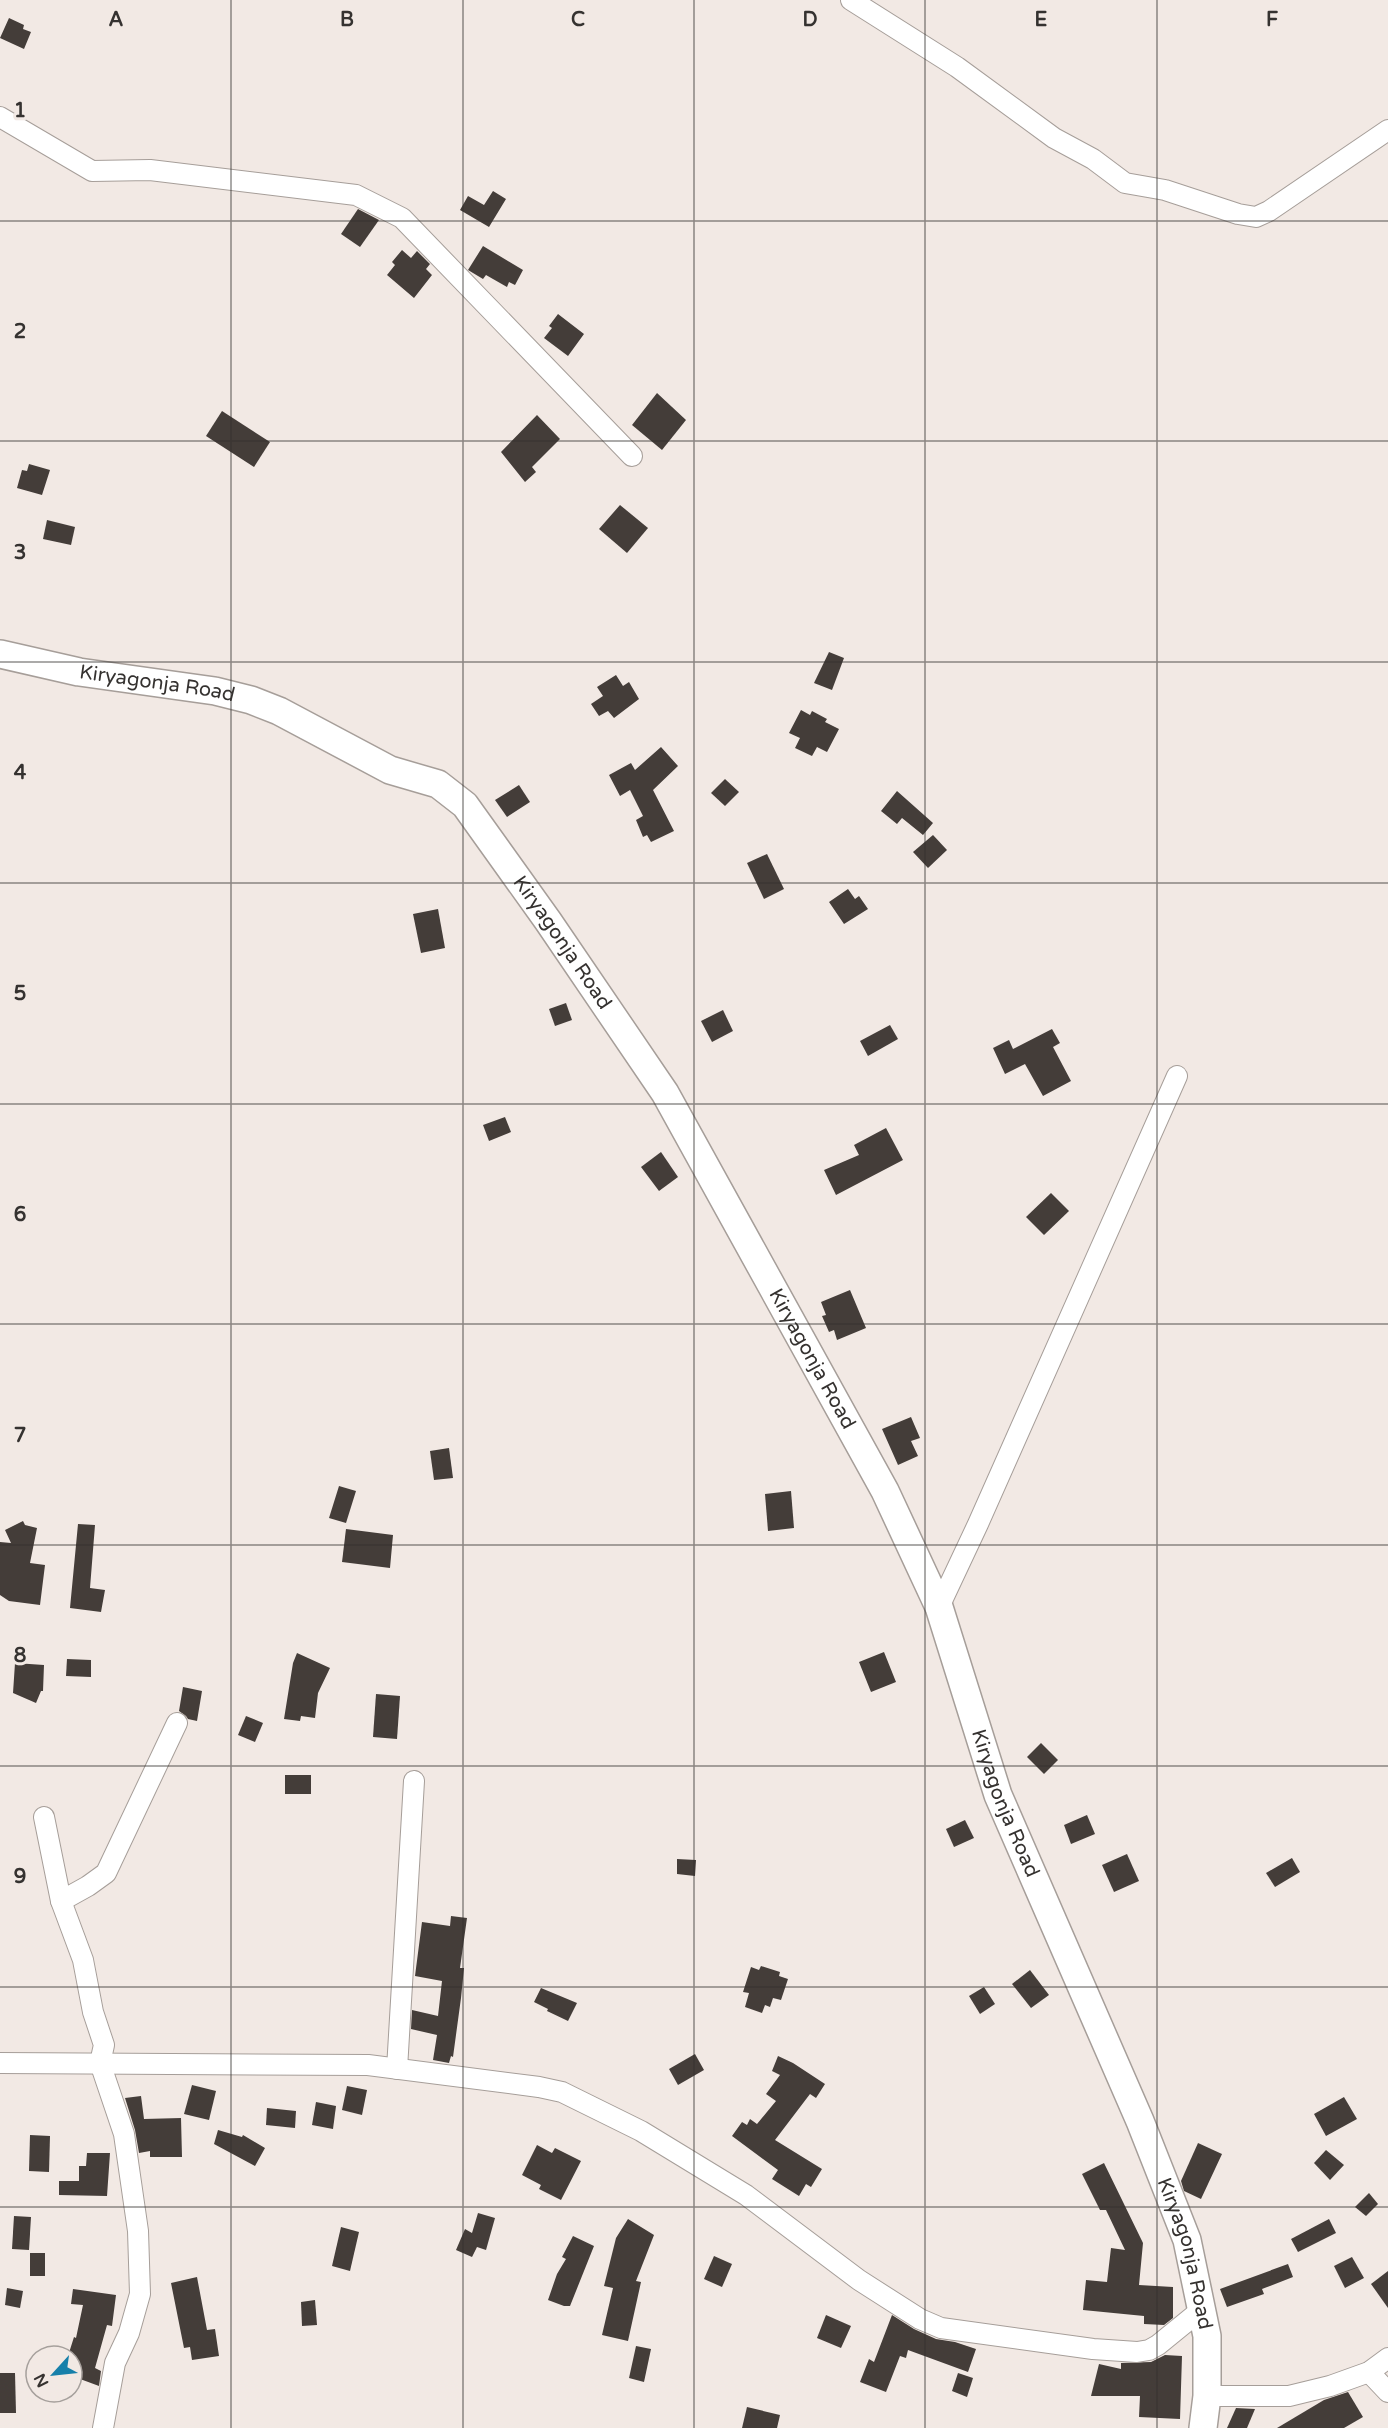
<svg xmlns="http://www.w3.org/2000/svg" width="1388" height="2428" font-family="'Varela Round',sans-serif">
<rect width="100%" height="100%" fill="#f2e9e4"/>
<g fill="#443d39">
<path d="M9 18 24 25 23 29 31 32 24 49 0 38Z"/>
<path d="M493 191 506 199 489 227 460 210 468 196 484 205Z"/>
<path d="M358 209 379 220 360 247 341 234Z"/>
<path d="M483 246 523 270 515 285 509 282 507 287 486 275 483 279 468 270Z"/>
<path d="M402 250 411 258 417 251 430 264 426 269 432 275 414 298 387 275 395 265 392 262Z"/>
<path d="M558 314 584 334 568 356 544 338 552 328 549 326Z"/>
<path d="M657 393 686 420 662 450 632 425Z"/>
<path d="M222 411 270 442 254 467 206 436Z"/>
<path d="M537 415 560 439 532 467 536 472 525 482 501 452Z"/>
<path d="M29 464 50 470 42 495 17 488 22 470 27 471Z"/>
<path d="M620 505 648 528 627 553 599 529Z"/>
<path d="M47 520 75 527 71 545 43 539Z"/>
<path d="M829 652 844 658 832 690 814 683Z"/>
<path d="M616 675 623 686 629 682 639 699 614 718 608 711 599 716 591 704 603 696 597 687Z"/>
<path d="M801 710 810 715 812 711 827 719 825 722 839 729 827 752 817 747 812 756 795 748 800 738 789 733Z"/>
<path d="M661 747 678 766 653 790 674 831 651 842 647 835 643 837 636 820 643 816 630 790 620 796 609 775 631 763 635 770Z"/>
<path d="M725 779 739 792 725 806 711 793Z"/>
<path d="M519 785 530 802 507 817 495 800Z"/>
<path d="M897 791 933 823 923 835 902 818 897 824 881 811Z"/>
<path d="M933 835 947 850 928 868 913 852Z"/>
<path d="M767 854 784 889 764 899 747 863Z"/>
<path d="M848 889 855 899 859 896 868 909 844 924 829 902Z"/>
<path d="M438 909 445 948 421 953 413 914Z"/>
<path d="M566 1003 572 1020 555 1026 549 1009Z"/>
<path d="M723 1010 733 1031 712 1042 701 1021Z"/>
<path d="M890 1025 898 1039 868 1056 860 1041Z"/>
<path d="M1052 1029 1060 1043 1053 1047 1071 1081 1043 1096 1025 1064 1005 1074 993 1048 1009 1040 1013 1049Z"/>
<path d="M505 1117 511 1132 489 1141 483 1125Z"/>
<path d="M886 1128 903 1160 836 1195 824 1170 859 1155 854 1145Z"/>
<path d="M661 1152 678 1177 659 1191 641 1167Z"/>
<path d="M1051 1193 1069 1211 1044 1235 1026 1217Z"/>
<path d="M850 1290 866 1328 837 1340 834 1330 829 1332 822 1316 826 1315 821 1302Z"/>
<path d="M911 1417 920 1438 911 1441 918 1456 898 1465 882 1429Z"/>
<path d="M449 1448 453 1478 434 1480 430 1451Z"/>
<path d="M339 1486 356 1491 346 1523 329 1518Z"/>
<path d="M791 1491 794 1528 768 1531 765 1494Z"/>
<path d="M23 1521 25 1525 37 1528 30 1563 45 1565 40 1605 9 1601 0 1595V1542L11 1543 5 1530Z"/>
<path d="M78 1524 95 1525 90 1588 105 1590 101 1612 70 1608Z"/>
<path d="M346 1529 393 1535 390 1568 342 1562Z"/>
<path d="M884 1652 896 1682 871 1692 859 1662Z"/>
<path d="M297 1653 330 1668 318 1693 315 1718 301 1716 300 1721 284 1719 293 1663Z"/>
<path d="M67 1659 91 1660V1677L66 1676Z"/>
<path d="M15 1663 44 1665 43 1691H41L36 1703 13 1693Z"/>
<path d="M183 1687 202 1691 197 1721 188 1719 186 1716 179 1711Z"/>
<path d="M376 1694 400 1696 397 1739 373 1737Z"/>
<path d="M246 1716 263 1723 255 1742 238 1735Z"/>
<path d="M1041 1743 1058 1760 1044 1774 1027 1757Z"/>
<rect x="285" y="1775" width="26" height="19"/>
<path d="M1087 1815 1095 1834 1071 1844 1064 1825Z"/>
<path d="M965 1820 974 1838 954 1847 946 1829Z"/>
<path d="M1127 1854 1139 1881 1114 1892 1102 1865Z"/>
<path d="M1292 1858 1300 1872 1275 1887 1266 1873Z"/>
<path d="M677 1859 696 1860 695 1876 677 1874Z"/>
<path d="M451 1916 467 1918 460 1968H464L461 1998 453 2057 451 2056 449 2063 433 2060 437 2035 411 2029 412 2010 438 2016 442 1981 415 1976 422 1922 450 1926Z"/>
<path d="M761 1966 780 1972 779 1976 788 1979 781 2000 773 1998 770 2007 765 2005 762 2013 745 2007 749 1993 743 1992 751 1967 759 1970Z"/>
<path d="M1030 1970 1049 1995 1031 2008 1012 1984Z"/>
<path d="M984 1987 995 2004 980 2014 969 1996Z"/>
<path d="M541 1988 577 2003 568 2021 547 2011 548 2009 534 2002Z"/>
<path d="M695 2054 704 2070 678 2085 669 2069Z"/>
<path d="M778 2056 793 2063 825 2084 816 2098 810 2094 775 2140 822 2169 811 2187 806 2184 799 2196 772 2179 778 2170 732 2136 742 2122 747 2125 750 2119 757 2124 776 2101 766 2094 780 2075 772 2071Z"/>
<path d="M192 2085 216 2091 209 2120 184 2114Z"/>
<path d="M347 2086 367 2090 362 2115 342 2110Z"/>
<path d="M141 2096 144 2119 181 2118 182 2157H150V2151L139 2153 135 2130 125 2098Z"/>
<path d="M1344 2097 1357 2119 1326 2136 1314 2114Z"/>
<path d="M316 2102 336 2106 333 2129 312 2125Z"/>
<path d="M267 2108 296 2111 295 2128 266 2125Z"/>
<path d="M218 2130 242 2137 243 2135 265 2148 255 2166 214 2144Z"/>
<path d="M30 2135 50 2136 49 2172 29 2171Z"/>
<path d="M1198 2143 1222 2154 1201 2199 1184 2191 1181 2181Z"/>
<path d="M537 2145 552 2153 555 2148 581 2161 561 2200 539 2189 541 2185 522 2175Z"/>
<path d="M1326 2150 1344 2165 1330 2180 1314 2163Z"/>
<path d="M87 2153H110L107 2196 59 2195V2181H79V2166H86Z"/>
<path d="M1104 2163 1143 2243 1139 2285 1173 2287V2318L1164 2325 1144 2324V2316L1083 2310 1086 2280 1107 2282 1111 2248 1125 2250 1106 2210H1100L1082 2174Z"/>
<path d="M1369 2193 1378 2204 1366 2216 1355 2207Z"/>
<path d="M478 2213 495 2218 486 2250 477 2247 472 2257 456 2250 465 2229 472 2233Z"/>
<path d="M14 2216 31 2217 29 2250 12 2249Z"/>
<path d="M628 2219 654 2235 636 2281 641 2282 628 2341 602 2335 613 2288 604 2286 616 2238Z"/>
<path d="M1329 2219 1336 2233 1298 2252 1291 2239Z"/>
<path d="M341 2227 359 2232 350 2271 332 2266Z"/>
<path d="M573 2236 594 2246 570 2306H564L548 2300 557 2274 566 2259 562 2257Z"/>
<rect x="30" y="2253" width="15" height="23"/>
<path d="M714 2256 732 2264 722 2287 704 2279Z"/>
<path d="M1352 2257 1364 2278 1345 2288 1334 2266Z"/>
<path d="M1288 2264 1293 2277 1262 2289 1264 2294 1227 2307 1220 2289Z"/>
<path d="M1388 2271V2308L1371 2284Z"/>
<path d="M197 2277 207 2330 215 2329 219 2356 192 2360 190 2347 184 2348 171 2283Z"/>
<path d="M7 2288 23 2291 20 2308 5 2305Z"/>
<path d="M73 2289 116 2295 112 2326 107 2325 95 2368 101 2371 99 2386 72 2376V2356H68L74 2337 76 2338 83 2305 71 2304Z"/>
<path d="M315 2300 317 2325 302 2326 301 2302Z"/>
<path d="M826 2315 851 2326 841 2348 817 2338Z"/>
<path d="M892 2315 914 2329 936 2339 955 2342 976 2349 968 2372 908 2350 906 2358 900 2356 886 2392 860 2382 869 2359 874 2362Z"/>
<path d="M636 2346 651 2349 644 2382 629 2378Z"/>
<path d="M1165 2355 1182 2356 1180 2419 1139 2417 1140 2396H1091L1099 2364 1121 2369V2363L1151 2362Z"/>
<path d="M0 2373H15L16 2413H0Z"/>
<path d="M958 2373 973 2378 967 2397 952 2391Z"/>
<path d="M1348 2392 1363 2417 1344 2428H1277L1324 2400Z"/>
<path d="M747 2407 780 2415 777 2428H742Z"/>
<path d="M1236 2408 1255 2409 1247 2428H1227Z"/>
</g>
<g fill="none" stroke-linecap="round" stroke-linejoin="round">
<defs>
<g id="street">
<path d="M851 0 957 67 1054 138 1093 159 1125 183 1165 190 1238 214 1256 217 1269 211 1388 130"/>
<path d="M0 117 92 171 150 170 356 195 402 218 632 456"/>
<path d="M939 1607 978 1524 1177 1076"/>
<path d="M44 1817 61 1901 83 1960 93 2012 104 2045 100 2063 124 2134 138 2231 140 2294 129 2333 115 2363 103 2428"/>
<path d="M61 1901 88 1886 106 1873 177 1723"/>
<path d="M0 2063 368 2065 539 2087 562 2092 641 2131 746 2195 859 2280 920 2319 941 2328 1093 2349 1137 2352 1149 2350 1158 2345 1201 2310"/>
<path d="M397 2069 414 1781"/>
<path d="M1369 2372 1388 2392"/>
<path d="M1207 2396H1289L1330 2386 1369 2372 1388 2358"/>
</g>
<g id="secondary">
<path id="s1" d="M0 654 79 672 215 691 251 700 279 711 390 770 438 784 465 805 548 921 665 1093 885 1491 939 1607 998 1795 1140 2121 1187 2240 1207 2336V2396L1203 2428"/>
</g>
</defs>
<use href="#street" stroke="#a69e99" stroke-width="22"/>
<use href="#secondary" stroke="#a69e99" stroke-width="30"/>
<use href="#street" stroke="#fff" stroke-width="20"/>
<use href="#secondary" stroke="#fff" stroke-width="27"/>
</g>
<path fill="none" stroke="#353230" stroke-width="1.5" stroke-opacity="0.55" d="M231 0V2428M463 0V2428M694 0V2428M925 0V2428M1157 0V2428M0 221H1388M0 441H1388M0 662H1388M0 883H1388M0 1104H1388M0 1324H1388M0 1545H1388M0 1766H1388M0 1987H1388M0 2207H1388"/>
<g text-anchor="middle" dominant-baseline="central" stroke-width="6" stroke-linejoin="round" paint-order="stroke">
<g font-size="20" fill="#353230" stroke="#f2e9e4">
<text stroke="none"><textPath href="#s1" startOffset="160">Kiryagonja Road</textPath></text>
<text stroke="none"><textPath href="#s1" startOffset="664">Kiryagonja Road</textPath></text>
<text stroke="none"><textPath href="#s1" startOffset="1150">Kiryagonja Road</textPath></text>
<text stroke="none"><textPath href="#s1" startOffset="1636">Kiryagonja Road</textPath></text>
<text stroke="none"><textPath href="#s1" startOffset="2122">Kiryagonja Road</textPath></text>
</g>
</g>
<g font-size="20" text-anchor="middle" font-weight="bold" fill="#353230" stroke="#f2e9e4" stroke-width="6" stroke-linejoin="round" paint-order="stroke">
<text x="116" y="26">A</text>
<text x="347" y="26">B</text>
<text x="578" y="26">C</text>
<text x="810" y="26">D</text>
<text x="1041" y="26">E</text>
<text x="1272" y="26">F</text>
<text x="20" y="117">1</text>
<text x="20" y="338">2</text>
<text x="20" y="559">3</text>
<text x="20" y="779">4</text>
<text x="20" y="1000">5</text>
<text x="20" y="1221">6</text>
<text x="20" y="1442">7</text>
<text x="20" y="1662">8</text>
<text x="20" y="1883">9</text>
</g>
<g transform="translate(54 2374) rotate(243)"><circle r="28" fill="#f2e9e4" stroke="#a6a09c" stroke-width="1.5"/>
<path d="M0-4.5L10 22L0 15L-10 22Z" fill="#1780aa"/>
<text y="-9" font-size="16" font-weight="bold" text-anchor="middle" fill="#353230">N</text>
</g>
</svg>
